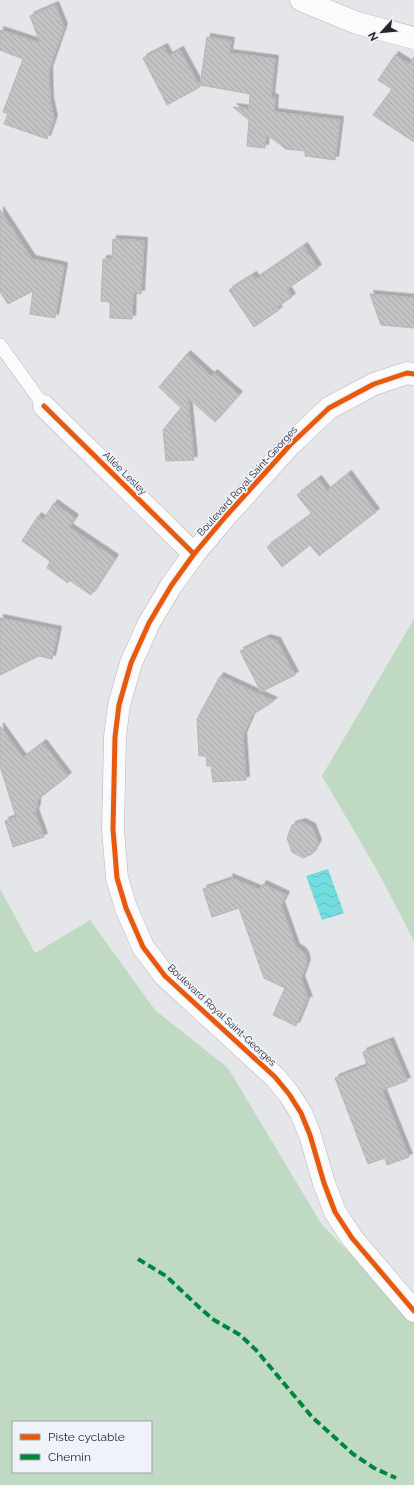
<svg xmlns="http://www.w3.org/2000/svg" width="414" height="1485" font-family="Raleway,sans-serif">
<defs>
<pattern id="water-waves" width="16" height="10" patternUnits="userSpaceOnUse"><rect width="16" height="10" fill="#71dddf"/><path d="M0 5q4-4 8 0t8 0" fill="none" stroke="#62bec0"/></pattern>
<pattern id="building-back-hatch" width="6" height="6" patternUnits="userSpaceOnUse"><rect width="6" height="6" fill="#c3c3c4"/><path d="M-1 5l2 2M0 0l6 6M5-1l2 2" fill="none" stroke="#a7a8a9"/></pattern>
<filter id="shadow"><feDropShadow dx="3.5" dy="-3.5" stdDeviation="0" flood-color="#0004"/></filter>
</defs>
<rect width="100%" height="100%" fill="#e5e6ea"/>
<g fill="#c0d9c2" fill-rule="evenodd">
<path d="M414 619V941L377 870 322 776Z"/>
<path d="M0 889 35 953 90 920 155 1010 228 1068 322 1225 414 1318V1485H0ZM13 1422H151V1472H13Z"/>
</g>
<path fill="url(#water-waves)" d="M328 869 344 913 322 920 306 876Z"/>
<g fill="url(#building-back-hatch)" stroke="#b6b6b7" filter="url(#shadow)">
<path d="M55 5 64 27 49 70 50 101 54 119 47 139 4 124 8 114 3 112 23 59 0 50V30L40 43 30 16Z"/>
<path d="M207 37 231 41 229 53 275 59 271 97 275 98 274 112 340 120 335 160 305 156V151L286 149 266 134 265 148 247 146 249 120 233 107 249 109 250 94 200 85Z"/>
<path d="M164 47 169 56 180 50 200 87 167 105 143 58Z"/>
<path d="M395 55 409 64 414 57V142L373 115 392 89 378 80Z"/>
<path d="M0 210 32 259 64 266 55 318 30 314 33 291 8 304 0 292Z"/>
<path d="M113 239 144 241 141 294 133 293 132 319 110 318V302L101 301 103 259H112Z"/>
<path d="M304 246 318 268 287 289 292 297 277 307 279 310 254 327 229 290 253 275 256 279Z"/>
<path d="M370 294 414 298V328L381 325Z"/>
<path d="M187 354 211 376 214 373 239 395 215 422 188 398 194 460 166 461 163 430 181 408 159 387Z"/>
<path d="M348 474 376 512 319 556 310 545 282 567 267 547 312 514 297 495 318 479 327 491Z"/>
<path d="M54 503 75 518 69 527 115 558 91 595 69 580 68 583 47 568 50 561 22 541 38 516 43 520Z"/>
<path d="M0 618 58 630 52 659 39 656 0 675Z"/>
<path d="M267 638 277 641 295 675 261 692 240 651Z"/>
<path d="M220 676 274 701 252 715 243 736 246 780 213 782 211 766H207L206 756H199L197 719Z"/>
<path d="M0 726 23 758 43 743 68 776 37 800V807L35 812 44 837 13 847 5 821 16 817 0 766Z"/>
<path d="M302 822 312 827 318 843 312 854 303 858 292 852 287 838 292 825Z"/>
<path d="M229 877 260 890 263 884 286 895 281 905 296 947 302 951 305 955 307 963 301 979 309 1000 307 999 296 1026 273 1015 285 988 264 978 239 908 212 917 203 889 230 880Z"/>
<path d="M390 1041 407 1081 382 1090 409 1157 387 1165 385 1158 368 1164 335 1078 367 1066 363 1052Z"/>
</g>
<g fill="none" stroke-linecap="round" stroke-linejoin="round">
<defs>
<path id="lane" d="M0 345 44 406"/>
<g id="street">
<path d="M301 0 357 23 414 38"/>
<path d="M414 374 407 373 374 384 329 408 290 445 226 516 194 554 171 586 149 623 131 663 119 705 115 737 113 829 117 878 126 908 143 947 165 976 275 1077 289 1094 301 1113 310 1135 324 1183 335 1212 352 1238 414 1311"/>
<path d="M44 406 194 554"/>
</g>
</defs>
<use href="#lane" stroke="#b6b7bb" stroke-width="14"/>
<use href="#street" stroke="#b6b7bb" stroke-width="23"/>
<use href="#lane" stroke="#fbfbfc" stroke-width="13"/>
<use href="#street" stroke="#fbfbfc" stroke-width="22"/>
<path stroke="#00873e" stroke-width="4" stroke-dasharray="8 4" stroke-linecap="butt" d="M138 1259 166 1276 200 1308 214 1320 240 1335 256 1350 312 1417 353 1454 374 1468 396 1478"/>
<defs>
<g id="cycleway">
<path d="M414 374 407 373 374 384 329 408 290 445 226 516 194 554 171 586 149 623 131 663 119 705 115 737 113 829 117 878 126 908 143 947 165 976 275 1077 289 1094 301 1113 310 1135 324 1183 335 1212 352 1238 414 1311"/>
<path d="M44 406 194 554"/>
</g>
</defs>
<use href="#cycleway" stroke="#f0f2fa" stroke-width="8"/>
<use href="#cycleway" stroke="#e8590c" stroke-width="5"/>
</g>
<g text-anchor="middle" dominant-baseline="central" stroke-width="3.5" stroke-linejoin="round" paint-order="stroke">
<g font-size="10" fill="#26272a" stroke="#f0f2fa">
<text transform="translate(125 473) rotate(45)">Allée Lesley</text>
<text transform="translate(247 481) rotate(-48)">Boulevard Royal Saint-Georges</text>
<text transform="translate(222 1015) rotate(43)">Boulevard Royal Saint-Georges</text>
</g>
</g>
<rect x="12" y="1421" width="140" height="52" fill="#f0f2fa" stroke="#9fa1a7"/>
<rect x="20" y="1434" width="20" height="6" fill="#e8590c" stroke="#9fa1a7"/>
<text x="48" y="1441" font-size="12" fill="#26272a">Piste cyclable</text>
<rect x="20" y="1454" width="20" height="6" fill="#00873e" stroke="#9fa1a7"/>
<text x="48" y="1461" font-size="12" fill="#26272a">Chemin</text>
<g transform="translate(382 32) rotate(243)" stroke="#f0f2fa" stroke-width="3" paint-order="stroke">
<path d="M0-3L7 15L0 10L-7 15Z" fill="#26272a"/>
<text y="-6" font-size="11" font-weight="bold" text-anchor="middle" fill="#26272a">N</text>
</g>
</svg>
